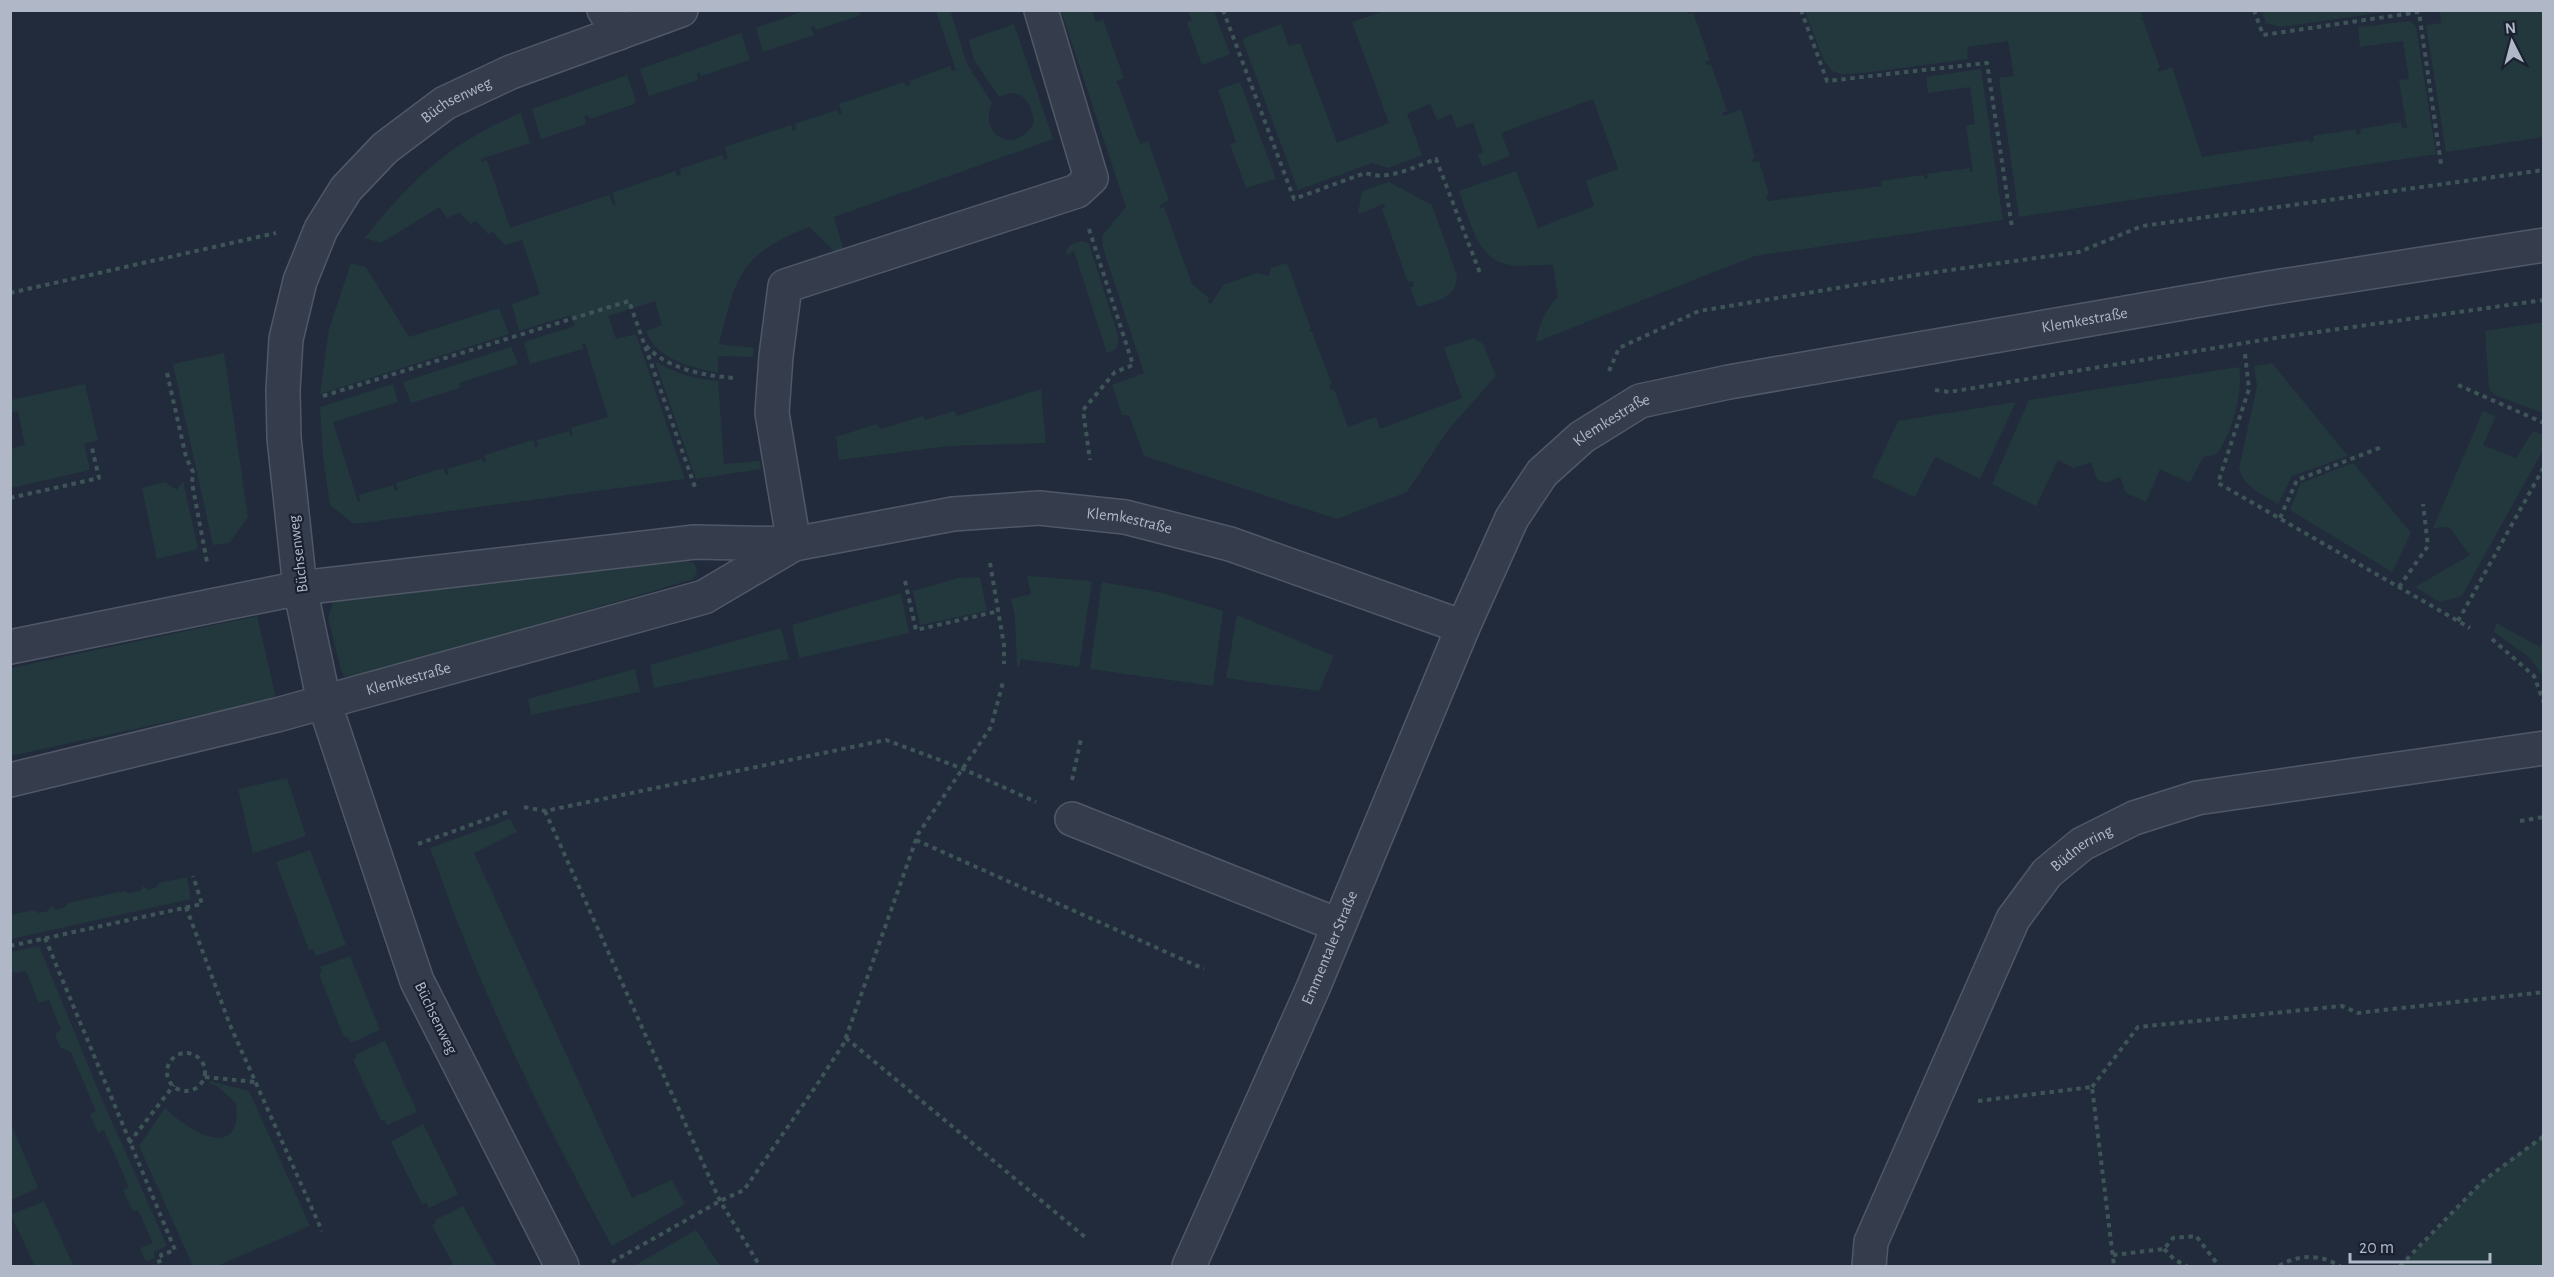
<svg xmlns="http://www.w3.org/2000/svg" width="2554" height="1277" font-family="'Alegreya Sans',sans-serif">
<rect width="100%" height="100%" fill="#212b3c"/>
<g fill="#23383d">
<path d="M950 10 967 64 992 103C978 135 1014 155 1033 125 1035 105 1020 84 999 97L974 60 969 40 1014 24 1053 139 834 217 843 248 835 252 809 227C740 254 736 276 719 344L754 348 753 357 718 356V373C691 367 657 360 646 331L662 325 655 301 608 316 616 339 636 334 685 479 354 524 330 505 323 457 320 407 393 384 398 402 333 422 358 502 360 501 359 495 393 485 395 491 398 490 396 483 443 468 446 475 449 474 447 469 482 459 484 463 486 462 485 455 533 440 535 447 538 446 537 440 569 431 571 436 573 435 571 428 608 417 585 343 582 344 583 349 530 364 524 342 575 326 571 315 519 331 512 304 540 294 522 240 505 245 493 232 488 234 476 221 471 224 459 213 447 218 439 207 381 243 365 238C410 180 452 141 521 113L530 143 481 159 482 162 487 160 510 228 609 195 613 205 616 204 612 193 675 171 677 176 681 175 680 169 722 155 724 160 728 159 725 147 791 125 793 131 796 130 795 124 837 110 839 115 842 114 839 104 904 82 906 86 910 85 909 81 950 66 952 71 956 70 936 11Z"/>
<path d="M804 11H861L859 12 861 15 816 30 814 26 811 27 814 35 763 52 756 28Z"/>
<path d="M1061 11H1092L1096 22 1103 20 1124 78 1115 82 1118 84 1140 144 1148 141 1169 200 1160 205 1161 208 1164 207 1192 284 1209 298 1208 302 1211 304 1223 285 1257 273 1269 276 1271 268 1287 263 1311 329 1308 330 1312 332 1332 384 1329 386 1331 390 1334 389 1348 427 1376 417 1380 429 1462 398 1444 348 1474 338 1483 344 1496 376 1448 430 1407 492 1337 519 1144 456 1129 415H1122L1112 385 1144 373 1103 248 1102 236 1126 207Z"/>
<path d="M1188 11H1214L1230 54 1202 65 1187 23 1192 20Z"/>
<path d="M1384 11 1687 10 1689 14 1693 12 1710 60 1705 62 1707 65 1711 64 1727 111 1722 113 1724 116 1741 109 1755 158 1752 159 1753 162 1759 161 1769 195 1766 196 1768 201 1882 186 1881 181 1923 175 1925 179 1928 178 1927 174 1970 168V172H1973L1966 126 1975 124 1970 87 1928 93 1926 77 1981 69 2003 220 1755 256 1536 342C1539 325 1545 309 1558 297L1553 265C1538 264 1520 268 1505 264 1476 257 1468 215 1459 191L1516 171 1538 228 1594 206 1586 181 1618 169 1593 99 1501 133 1510 156 1482 167 1478 155 1483 152 1473 122 1457 128 1451 114 1437 120 1430 104 1407 114 1422 155 1388 168 1372 163 1298 190 1242 39 1281 24 1289 46 1300 43 1337 143 1389 123 1352 22Z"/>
<path d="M1805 11H2140L2143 17 2140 18 2143 20 2160 68 2157 69 2159 72 2172 67 2202 157 2310 140V143L2314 141 2313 136 2356 129 2357 135 2361 133 2360 129 2401 122 2402 128H2407L2399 80 2409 79 2403 41 2360 47 2358 27 2411 21 2416 27 2436 154 2019 217 1999 78 2014 76 2008 41 1967 47 1968 59 1863 73 1841 74 1832 71 1823 59Z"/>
<path d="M2262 11V10L2392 11 2281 27 2266 23Z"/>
<path d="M2440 11H2543V137L2446 152 2426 25 2441 23Z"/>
<path d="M741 33 750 60 701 76 699 72 697 73 698 80 649 96 640 69Z"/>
<path d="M627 75 636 101 634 104 590 119 588 115 584 116 586 124 541 139 532 109Z"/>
<path d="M1240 82 1276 179 1246 188 1230 144 1236 142 1218 90Z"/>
<path d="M1389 182 1432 205 1457 276C1456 299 1436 301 1418 307L1410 288 1414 286 1413 281 1408 282 1382 209 1385 208 1384 204 1358 214 1362 191Z"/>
<path d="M1082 241 1089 244 1119 339 1116 349 1107 353 1074 251 1068 255 1066 251 1070 245Z"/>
<path d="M351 263 366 267 409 337 499 308 509 334 320 394 329 329Z"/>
<path d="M2543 322H2544L2543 413 2495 395 2489 389 2485 331Z"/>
<path d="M511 347 518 364 459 383 460 388 411 403 403 382Z"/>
<path d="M224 353 248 517 229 543 213 545 173 364Z"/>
<path d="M655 361C675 374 695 379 718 381L724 464 760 461 761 469 696 479Z"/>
<path d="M2272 363 2348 456 2292 476 2278 504C2263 495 2244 487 2239 469L2257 386 2254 366Z"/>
<path d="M2239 367C2244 390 2231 439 2215 455L2203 457 2190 483 2160 469 2146 502 2126 493 2120 477 2105 483 2097 479 2091 462 2074 468 2058 460 2036 506 1992 484 2029 400Z"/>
<path d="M85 384 98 440 84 444 90 470 11 488V449L25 445 18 411 11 412V400Z"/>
<path d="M1041 389 1046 443 949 446 839 460 836 437 877 424 880 429 923 416 925 420 954 411 957 416Z"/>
<path d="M2016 402 1980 479 1935 457 1915 497 1872 477 1898 421Z"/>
<path d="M2483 411 2496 416 2483 445 2516 458 2533 431 2543 435V450L2462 596 2440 602 2415 587 2470 555 2449 527 2433 528Z"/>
<path d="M2353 463 2411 533 2392 572 2290 510 2301 483Z"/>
<path d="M183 481 198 549 157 559 142 488 165 482 177 490Z"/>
<path d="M685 561 694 563 697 570 694 579 355 678 344 676 341 670 328 618 333 602Z"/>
<path d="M1027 576 1092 581 1079 667 1021 659 1019 667H1017L1015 616 1011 599 1031 594Z"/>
<path d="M980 577 987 611 920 625 913 591 958 578Z"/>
<path d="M1102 582 1163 593 1223 611 1213 686 1090 669Z"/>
<path d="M901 593 909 633 799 658 792 625Z"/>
<path d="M1237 615 1334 656 1319 691 1226 678Z"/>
<path d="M257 616 276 698 11 756V668Z"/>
<path d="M2496 623 2540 647 2543 642V676L2530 658 2494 632Z"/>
<path d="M781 628 789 659 654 688 650 665Z"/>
<path d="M635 669 640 692 531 715 528 699Z"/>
<path d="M287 778 306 836 253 853 238 789Z"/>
<path d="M510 819 517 832 474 853 632 1198 672 1180 685 1204 612 1246C560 1150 510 1052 469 951 455 917 443 883 430 848Z"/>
<path d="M310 850 346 945 316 956 313 949 309 950 276 862Z"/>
<path d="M187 877 191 899 11 939V915L33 910 39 913 48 911 51 906 56 910 65 907 68 903 124 891 129 893 140 891 143 886 148 890 157 887 159 883Z"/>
<path d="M39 946 101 1097 167 1246 154 1252 155 1258 146 1261 140 1248 153 1243 138 1210 133 1211 123 1190 129 1187 104 1130 98 1133 90 1114 96 1111 71 1052 60 1047 55 1034 61 1030 49 1000 39 1003 26 971 11 973V952Z"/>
<path d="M350 956 380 1030 351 1043 347 1036 344 1037 319 974 322 972 320 967Z"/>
<path d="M385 1041 417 1112 387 1125 384 1120H381L353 1060 356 1058 355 1055Z"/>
<path d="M210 1081 249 1091 310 1226 217 1266H193L139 1146 165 1108C188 1131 243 1164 236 1103L217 1086 209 1083Z"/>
<path d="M11 1124 38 1188 11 1200H10Z"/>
<path d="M423 1124 458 1194 429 1208 426 1203 422 1204 391 1142Z"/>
<path d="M2543 1136V1266H2402L2484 1180Z"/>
<path d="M44 1201 73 1265 71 1266H35L11 1215Z"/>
<path d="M463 1206 496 1266H454L432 1225 436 1223 435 1220Z"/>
<path d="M696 1230 720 1266H634Z"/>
</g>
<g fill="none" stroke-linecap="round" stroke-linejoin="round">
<defs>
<g id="minor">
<path d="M604 10 619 33"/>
<path d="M794 544 772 413 776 356 785 286 1077 191 1091 178 1041 10"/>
<path id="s1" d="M10 647 300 588 695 542 794 544 953 514 1039 508 1125 517 1230 544 1463 627"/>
<path id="s2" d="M10 780 277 715 704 597 794 544"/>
<path d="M1072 819 1338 925"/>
<path id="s3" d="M562 1266 417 981 324 702 300 588 284 438 283 390 286 339 300 281 321 229 346 189 385 148 445 103 511 72 681 10"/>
<path id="s4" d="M1189 1266 1313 988 1463 627 1512 518 1542 473 1582 437 1640 401 1729 382 2269 288 2544 245"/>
<path id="s5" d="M1869 1266 1871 1242 2013 919 2047 873 2082 844 2134 818 2197 798 2544 748"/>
</g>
</defs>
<use href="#minor" stroke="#505867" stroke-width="36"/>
<g stroke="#3e5457" stroke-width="4" stroke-dasharray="4.5 4.5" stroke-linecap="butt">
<path d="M1223 10 1294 199 1365 173C1389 181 1414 167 1436 159L1480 273"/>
<path d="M1801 10 1827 81 1987 63 2012 228"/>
<path d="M2254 10 2263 35 2419 12 2441 164"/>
<path d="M1089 229 1133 365 1115 372 1083 410 1090 460"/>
<path d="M10 293 276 233"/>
<path d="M646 346C668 369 702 375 733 378"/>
<path d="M2245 354 2249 389 2218 483 2470 628"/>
<path d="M1609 371 1619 348 1699 311 1922 274 2079 252 2142 226 2544 170"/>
<path d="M167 373 186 457 193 472 192 483 207 562"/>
<path d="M2458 385 2544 423"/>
<path d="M1935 390 1949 392 2275 338 2544 300"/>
<path d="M323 396 629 301 696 490"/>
<path d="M10 433V441"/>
<path d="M10 498 99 478 92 448"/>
<path d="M2280 518 2297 480 2382 447"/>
<path d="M990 563 1004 645V664"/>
<path d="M905 581 916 630 999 611"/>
<path d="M2399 587 2428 546 2423 504"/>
<path d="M2458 621 2544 467"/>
<path d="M2492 639 2534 676 2544 703"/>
<path d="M1072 780 1081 739"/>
<path d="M524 807 545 811 886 740 961 768 1036 802"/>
<path d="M545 811 720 1201 760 1266"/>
<path d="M2520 821 2544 817"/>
<path d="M916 840 1204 969"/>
<path d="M418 844 507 812"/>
<path d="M186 907 230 1025 322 1231"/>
<path d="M45 938 175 1250 161 1255 163 1260 155 1263 156 1266"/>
<path d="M10 946 202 904 193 876"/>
<path d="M846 1038 1085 1237"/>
<circle cx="186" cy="1072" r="19"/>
<path d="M205 1077 255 1082"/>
<path d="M2092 1087 2138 1027 2342 1006 2358 1013 2544 992"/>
<path d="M1978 1101 2092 1087 2114 1266"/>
<path d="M129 1143 174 1085"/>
<path d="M2164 1249 2175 1260 2187 1266"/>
<path d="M2113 1255 2164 1249 2173 1238 2196 1236 2219 1266"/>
<path d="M612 1262 720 1201 744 1190 814 1089 844 1043 918 834 991 727 1003 682"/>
<path d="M2279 1266C2299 1254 2320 1254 2340 1266"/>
<path d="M2400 1266 2484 1180 2544 1136"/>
</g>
<use href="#minor" stroke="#353d4c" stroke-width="33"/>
</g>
<g text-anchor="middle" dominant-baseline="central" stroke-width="4.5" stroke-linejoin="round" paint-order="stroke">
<g font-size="16" fill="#b0b8c8" stroke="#1a2231">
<text stroke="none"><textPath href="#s3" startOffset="1286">Büchsenweg</textPath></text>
<text stroke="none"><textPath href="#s4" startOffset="1443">Klemkestraße</textPath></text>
<text stroke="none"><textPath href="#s4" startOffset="957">Klemkestraße</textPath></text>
<text stroke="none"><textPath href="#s1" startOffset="1132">Klemkestraße</textPath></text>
<text transform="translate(298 554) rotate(-97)">Büchsenweg</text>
<text stroke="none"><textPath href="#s2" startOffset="411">Klemkestraße</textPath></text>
<text stroke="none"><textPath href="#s5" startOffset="477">Büdnerring</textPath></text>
<text stroke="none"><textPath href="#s4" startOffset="348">Emmentaler Straße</textPath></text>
<text transform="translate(436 1018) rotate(64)">Büchsenweg</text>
</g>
</g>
<rect width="2554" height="1277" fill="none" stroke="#b0b8c8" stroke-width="24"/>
<g transform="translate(2512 42) rotate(354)" stroke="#1a2231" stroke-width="4.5" paint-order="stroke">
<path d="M0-4.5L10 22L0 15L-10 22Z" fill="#b0b8c8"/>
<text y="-9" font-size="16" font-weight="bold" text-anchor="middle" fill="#b0b8c8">N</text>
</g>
<path d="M2350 1253v9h140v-9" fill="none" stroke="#b0b8c8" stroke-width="3"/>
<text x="2359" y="1253" font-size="18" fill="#b0b8c8" stroke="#1a2231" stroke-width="4.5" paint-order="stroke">20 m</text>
</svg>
